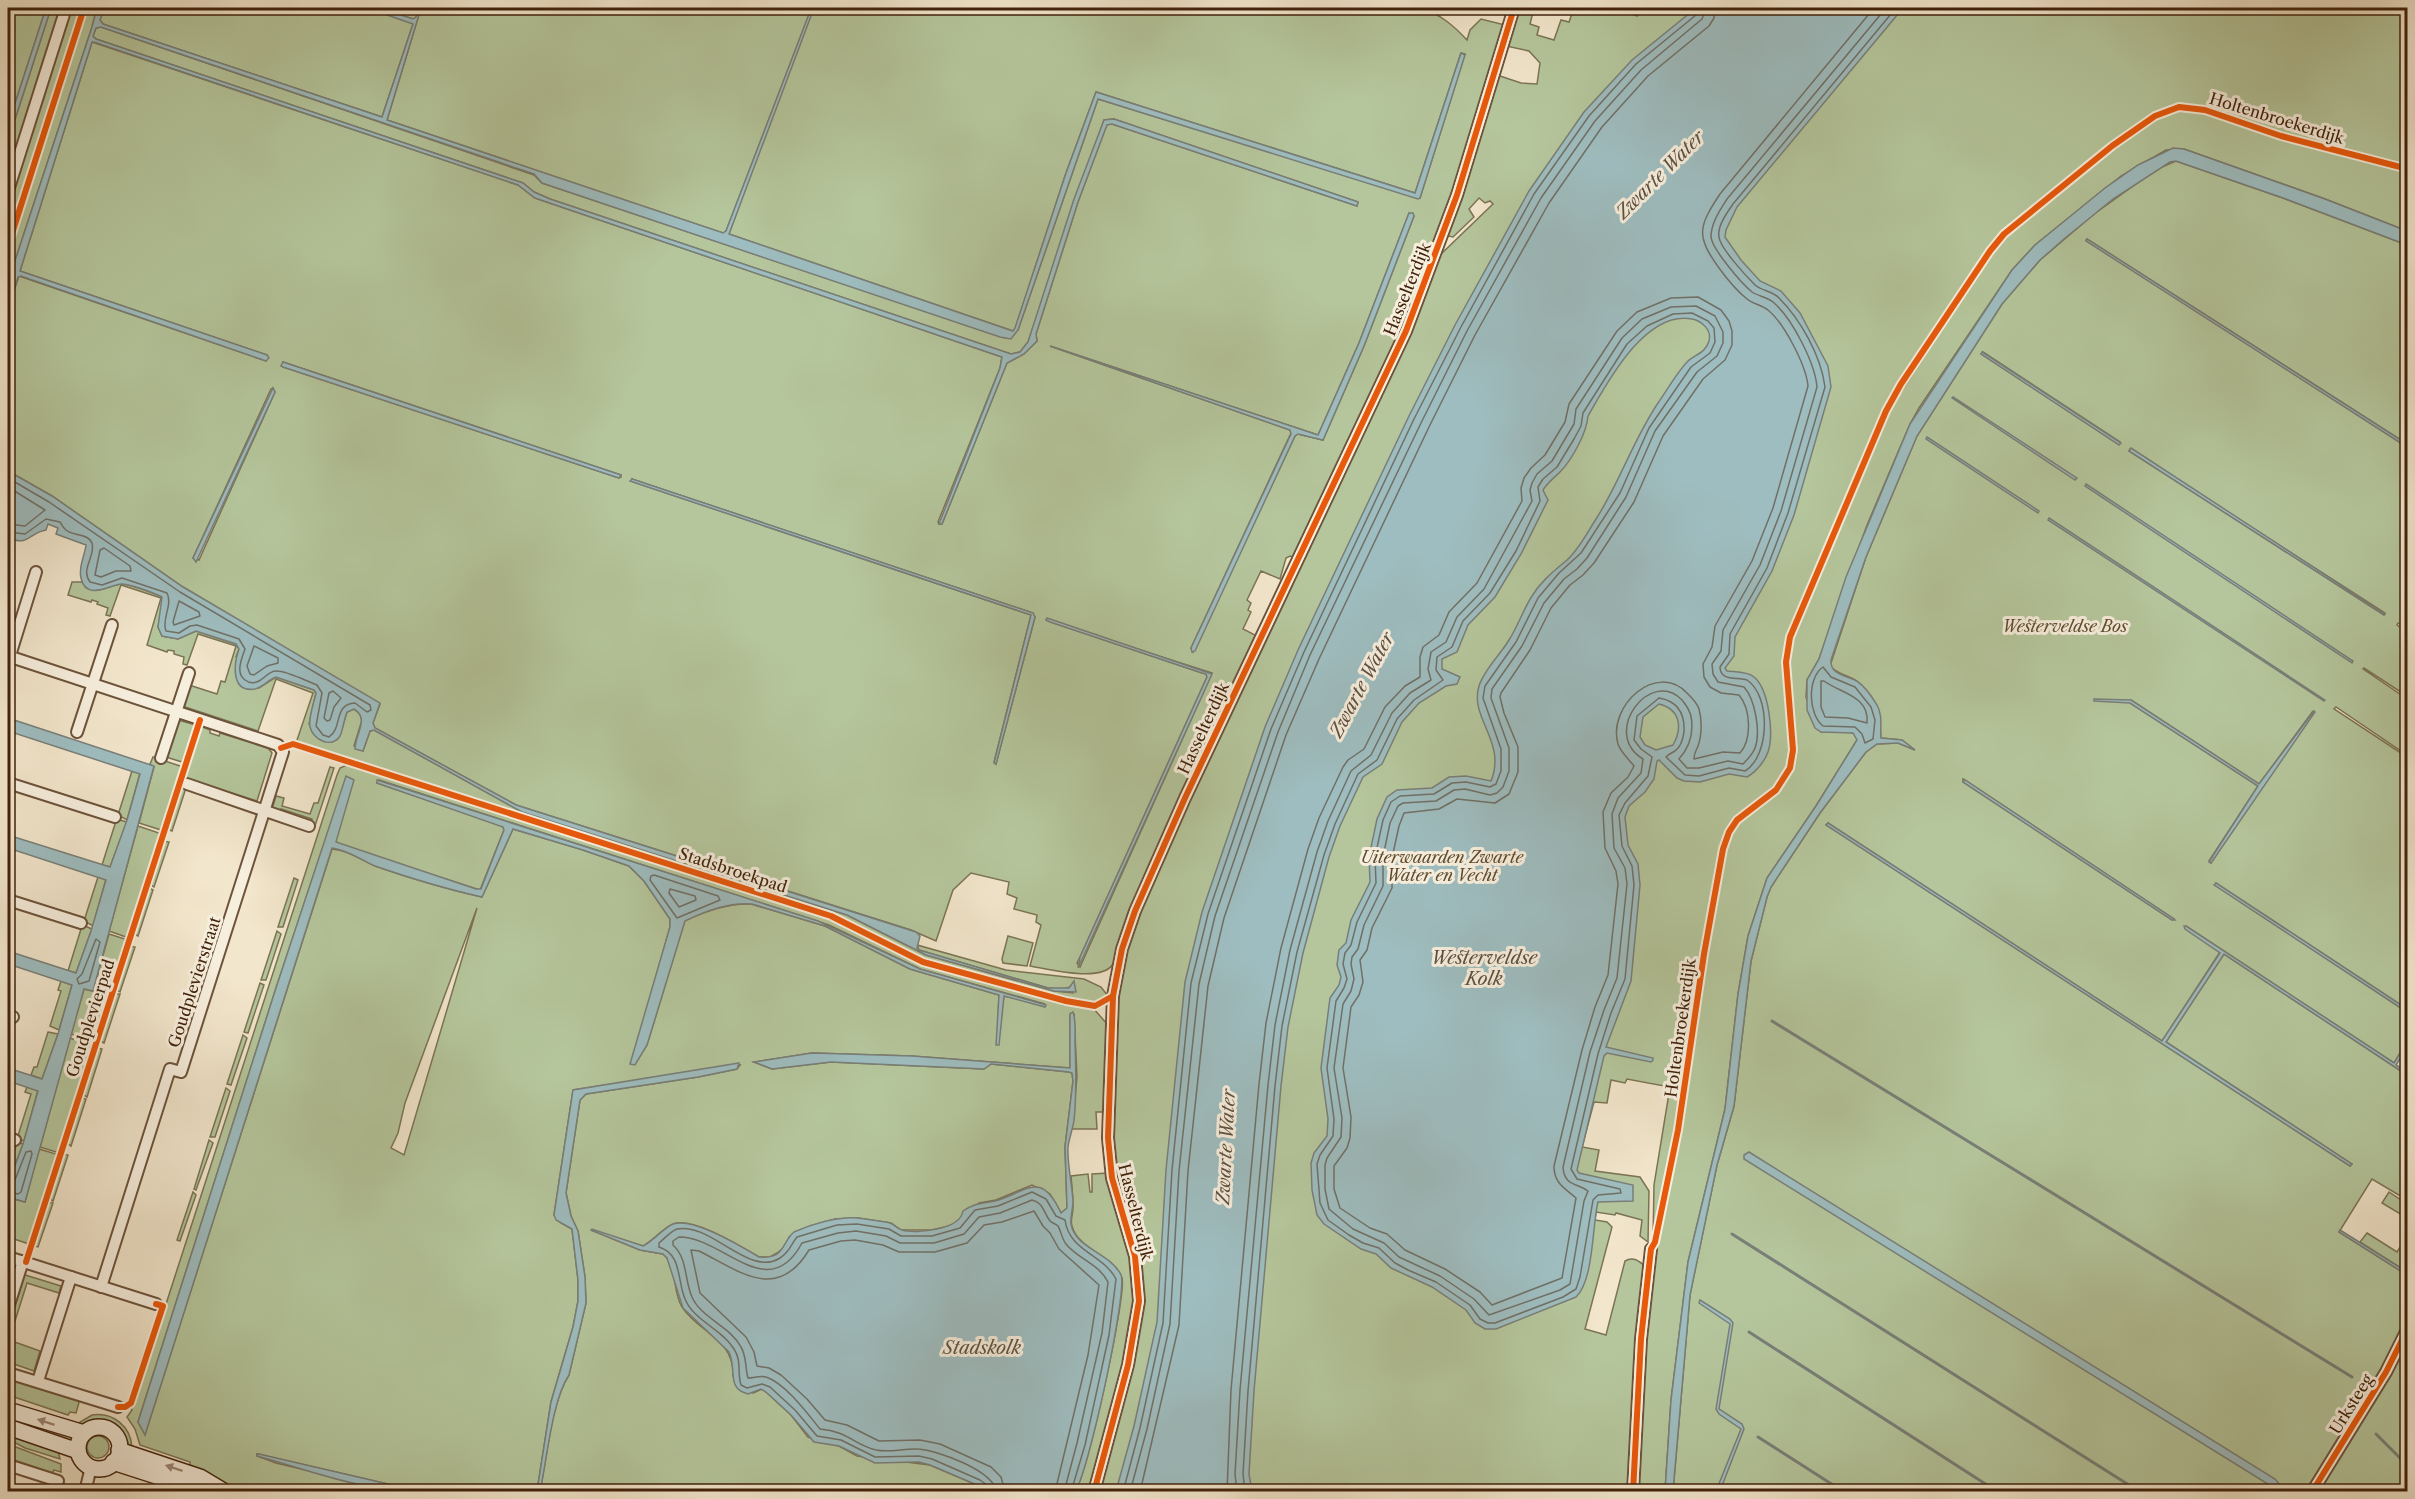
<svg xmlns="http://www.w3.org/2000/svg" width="2415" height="1499" font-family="'Libre Caslon Text',serif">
<rect width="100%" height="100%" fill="#f2e6cc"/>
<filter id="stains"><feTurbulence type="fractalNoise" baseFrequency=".00333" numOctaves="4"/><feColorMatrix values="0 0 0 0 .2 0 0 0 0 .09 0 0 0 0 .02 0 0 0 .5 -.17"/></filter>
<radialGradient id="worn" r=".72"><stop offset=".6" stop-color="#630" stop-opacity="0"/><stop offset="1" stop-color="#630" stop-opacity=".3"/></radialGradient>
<g fill="#b5c69c" stroke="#7b7454" stroke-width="1.5" fill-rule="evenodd">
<path d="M8 8H46L8 125Z"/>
<path d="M51 8H60L8 173V141Z"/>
<path d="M70 8H97L92 27 8 282V203Z"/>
<path d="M104 8H367L412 22 413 24 382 117 103 24 100 20Z"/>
<path d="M379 8H419L416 17 413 19Z"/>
<path d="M421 8H1422C1441 15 1453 25 1467 40L1470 30 1481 19 1505 25 1463 164 1402 331 1295 558 1290 556 1286 558 1280 579 1261 571 1247 600 1251 603 1248 610 1251 612 1243 629 1257 636 1123 932C1120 942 1119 955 1113 964 1102 983 1048 969 1030 966L1041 925 1036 922 1037 915 1014 909 1017 898 1007 894 1009 882 971 873 953 890 936 941 911 930 516 805 375 728 373 723 380 704 183 587 52 496 8 471V309L19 276 266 361 267 355 20 271 92 42 518 185 535 198 1002 357 1000 368 938 522 939 524H942L1007 363 1024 354 1037 341 1036 334 1078 202 1107 124H1112L1357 206 1358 202 1114 119 1104 120 1028 342 1020 352 1011 354 550 199 534 192 523 183 96 39 93 36 96 28 101 27 534 175 542 183 1005 338 1018 330 1098 99 1420 198 1465 54 1461 53 1415 193 1096 92 1066 173 1015 329 1013 331 729 234 809 15 726 231 723 233 387 120ZM1409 213 1414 216 1364 346 1323 440 1298 434 1295 436 1193 652 1191 648 1291 433 1290 430 1050 346 1318 435 1359 343ZM283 362 621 475V477L619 478 283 367ZM273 388 275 392 199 560 193 558 271 389ZM632 479 1033 613 1035 617 996 764 994 762 1031 615 633 482ZM1046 620 1212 673 1080 967 1077 963 1080 957 1207 677 1206 674 1199 672Z"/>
<path d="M1518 8H1534L1530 24 1539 27 1537 35 1554 40 1561 20 1569 22 1574 8H1620L1637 16 1646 8H2407V167L2281 134 2206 107 2179 105 2154 114 2111 144 2016 220 1988 250 1889 400 1792 623 1785 645 1783 661 1789 724 1790 760 1782 780 1775 789 1735 818 1727 831 1721 848 1701 954 1676 1130 1653 1240 1654 1185 1670 1087 1627 1079 1625 1083 1611 1080 1607 1103 1594 1102 1582 1147 1599 1150 1595 1171 1640 1177 1649 1191 1648 1242 1640 1236 1642 1220 1616 1213 1615 1215 1596 1212 1595 1220 1607 1222 1612 1227 1585 1329 1606 1335 1625 1261C1633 1256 1639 1261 1645 1266L1630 1491 1098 1492 1143 1293 1141 1272 1117 1180 1111 1142 1118 983 1131 932 1160 862 1439 256 1493 204 1490 201 1485 203 1479 198 1469 209 1474 217 1453 237 1448 236 1497 75 1521 83 1537 84 1540 63 1529 51 1506 46Z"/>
<path d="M2179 109 2205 112 2280 138 2407 172V231L2325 199 2184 149 2166 150 2121 176 2035 245 2012 270 1919 408 1910 424 1867 525 1819 659 1807 680 1806 697 1821 732 1847 731 1855 734 1857 740 1816 806 1767 878 1748 936 1738 994 1725 1109 1688 1262 1671 1400 1665 1491 1635 1492 1652 1265 1680 1131 1716 894 1726 849 1734 827 1749 812 1778 792 1793 768 1795 750 1788 662 1792 638 1800 614 1888 412 1992 253 2019 224 2114 148 2157 118Z"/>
<path d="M2176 161 2283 198 2407 245V444L2087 239 2086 240 2407 447V629L2398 623 2397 625 2407 632V696L2364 668 2363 669 2407 699V755L2336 707 2334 709 2407 757V1009L2216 883 2215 885 2407 1012V1042L2394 1063 2186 926 2220 952 2162 1041 1828 823 1826 825 2350 1166 2352 1164 2166 1042 2224 954 2407 1075V1200L2372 1179 2339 1232 2407 1275V1322L2392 1355 2309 1491 1673 1492 1690 1295 1717 1165 1734 1106 1751 961 1767 897 1771 887 1820 813 1866 752 1877 744 1898 743 1915 750 1902 740 1881 738C1880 723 1871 691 1858 682 1849 675 1838 675 1830 666L1866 557 1917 436 2002 304 2040 260 2094 214 2157 169ZM1983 352 2120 442V443L2119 444 1981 354ZM2130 449 2385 613 2384 615 2129 451ZM2131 700 2259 784 2313 711 2211 863 2209 861 2258 786 2130 703ZM1963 779 1965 780 2174 919 2172 920 1963 782Z"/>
<path d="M72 582H82C98 599 110 583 123 584 135 586 149 592 161 596L164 601 158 627 162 636 178 639 196 631 236 644 239 649 236 657 259 688 276 677 314 690 316 693 309 724 340 735 347 712 354 709 360 714 362 720 354 746 363 751 370 731 374 730 522 812 847 915 926 955 1054 991 1073 993 1071 987 1062 989 1048 988 919 950 917 945 1006 970 1084 979 1101 987 1108 996 1094 1003 1066 999 924 959 832 914 296 743 313 693 276 679 258 731 182 706 189 685 217 694 221 681 225 682 236 646 198 634 187 665 183 664 184 657 174 654V651L168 650 167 652 147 645 161 598 121 585 110 616 106 615 108 608 97 604 98 602 92 600 91 602 68 595Z"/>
<path d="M178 720 196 725 182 762 166 757Z"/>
<path d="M200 726 210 730V733L219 736 220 733 268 748 272 753 257 801 189 780H183Z"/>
<path d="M153 757 180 766 182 769 161 830 139 823 154 767 150 764Z"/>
<path d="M349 764 830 918 922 964 1054 1000 1093 1008 1108 1025 1104 1112H1096L1097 1129H1072L1077 1077 1074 1014H1070V1068L912 1056 812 1053 754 1062 772 1069 831 1062 984 1069 991 1064 1069 1072 1072 1073 1073 1081 1065 1147 1067 1208 1061 1213 1050 1194 1032 1185 996 1200 979 1203 957 1223 945 1227 931 1230H901L891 1223 858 1218 835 1219 800 1230 789 1237 786 1246 777 1253 770 1257H759C741 1247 693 1216 673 1224 662 1229 654 1240 643 1246L591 1230 640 1250 663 1254C678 1267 672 1291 682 1307 699 1333 735 1339 733 1376L753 1393 762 1389 766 1392 791 1415 808 1437 839 1446 857 1456 930 1465 977 1485 985 1491H540C547 1458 551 1402 569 1375L586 1303 585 1277 578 1231 571 1216 566 1193 580 1100 586 1094 698 1077 737 1069 740 1065 573 1090 554 1215 561 1223 572 1229 578 1280V1301L573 1327 551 1402 537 1491H418L257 1454V1456L276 1463 394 1491H230L190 1465V1462L140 1445 135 1429 127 1417 132 1410 130 1407 134 1403 337 775 340 768ZM379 780 829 925 920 969 1045 1004 1004 996 997 1045 999 995 910 969 825 926 751 904C728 903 707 911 685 920L647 1045 635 1064H631L670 927V919L644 881 629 866 583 850 513 829 482 897C446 889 409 878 375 866 361 860 348 850 332 849L145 1434 138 1422 276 988 332 820 335 840 340 845 480 890 504 830 503 827 493 822 377 783ZM477 908 404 1155 391 1148 398 1133 405 1103Z"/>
<path d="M330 767 334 768 315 826 310 825 312 819 281 809 279 812 272 809 276 796 284 798 282 806 310 814 314 803H318Z"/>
<path d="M132 771 140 773 127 820 118 815Z"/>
<path d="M183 783 187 785 172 831 167 829Z"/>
<path d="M120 820 127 822 110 867 102 865 116 821Z"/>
<path d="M138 826 159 833 160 836 126 937 109 931Z"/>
<path d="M163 841 169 842 154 887 149 884Z"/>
<path d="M98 877 106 879 93 926 84 921Z"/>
<path d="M294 878 298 880 283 927H278Z"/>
<path d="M149 888 153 890 138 936 133 933Z"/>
<path d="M85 926 92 929 76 973 68 971 81 929Z"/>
<path d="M277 931 281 934 266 980H261Z"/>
<path d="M109 934 125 939 126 942 95 1040 93 1041 71 1034 84 989 93 991Z"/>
<path d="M1008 936 1033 943 1027 966 1003 963 1002 959Z"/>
<path d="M129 946 135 947 120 992 115 989Z"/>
<path d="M61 981 72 985 59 1030 50 1026 61 991 58 990Z"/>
<path d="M260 983 264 985 248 1033 244 1032Z"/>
<path d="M114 994H120L104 1043 99 1040Z"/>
<path d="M48 1032 58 1034 42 1079 31 1075 34 1067H37Z"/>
<path d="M243 1035 247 1038 231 1085 227 1084Z"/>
<path d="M70 1038 93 1046 59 1151 56 1152 40 1147Z"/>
<path d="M98 1048 102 1049 87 1097 82 1094Z"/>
<path d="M27 1087 38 1090 24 1141 17 1139 31 1094 25 1092Z"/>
<path d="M226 1088 230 1091 215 1137H210Z"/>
<path d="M81 1098 86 1099 71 1146 66 1143Z"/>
<path d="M209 1140 213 1143 196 1190 194 1189Z"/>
<path d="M17 1142 23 1144 8 1184V1163L12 1148 15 1149Z"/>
<path d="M39 1149 56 1154 57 1157 29 1244 8 1237V1207L10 1198 25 1202Z"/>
<path d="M62 1154 68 1155 53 1201 48 1198Z"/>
<path d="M1109 1173 1128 1240 1136 1289 1128 1348 1090 1491H1075C1086 1480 1127 1294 1122 1278 1114 1255 1078 1250 1072 1226 1070 1220 1073 1214 1073 1208 1073 1197 1072 1186 1071 1176L1088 1174 1090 1192H1092V1174Z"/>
<path d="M193 1192 196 1195 180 1241 177 1240Z"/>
<path d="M2389 1192 2407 1204V1218L2382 1203Z"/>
<path d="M48 1202 53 1203 38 1247 33 1246Z"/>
<path d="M2367 1233 2397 1252 2407 1237V1272L2360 1242Z"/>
<path d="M22 1274 61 1286 59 1293 27 1283 9 1340 40 1351 34 1371 8 1362V1320Z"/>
<path d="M2407 1334V1491L2315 1492Z"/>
<path d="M8 1379 78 1401 80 1399 76 1413 70 1412 68 1415 8 1395Z"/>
<path d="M92 1415C113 1412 131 1426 132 1448 124 1444 124 1436 117 1430 104 1417 90 1427 75 1425Z"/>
<path d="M8 1430 58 1451 60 1459 25 1448 8 1439Z"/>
<circle cx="98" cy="1447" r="11"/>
<path d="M8 1444 61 1464V1472L54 1470 52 1473 8 1458Z"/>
</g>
<g fill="#9ebdc0" stroke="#797f78" stroke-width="1.5" fill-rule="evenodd">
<path d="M46 8H51L8 141V125Z"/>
<path d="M97 8H104L100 20 103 24 382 117 413 24 367 8H379L413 19 416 17 419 8H421L387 120 723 233 726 231 809 14 811 16 729 234 1013 331 1015 328 1066 173 1096 92 1415 193 1461 53 1465 55 1420 198 1418 199 1098 99 1018 330 1011 339 1000 337 542 183 534 174 101 27 96 28 93 36 96 39 523 183 534 192 550 199 1011 354 1020 352 1028 342 1074 199 1104 120 1114 119 1358 202 1357 206 1112 124 1107 125 1078 202 1036 334 1037 341 1024 354 1007 363 942 524H939L1000 368 1002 357 535 198 518 185 94 42H92L20 271 267 355 269 358 266 361 21 276 18 277 8 309V282L92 27Z"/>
<path d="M1696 8H1903L1737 207 1726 230 1725 237 1741 260 1760 281 1781 291 1800 313 1828 366 1831 387 1794 515 1772 571 1735 637 1734 656 1725 668 1727 671C1735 672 1747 671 1754 677 1769 689 1774 734 1768 752 1765 761 1756 772 1747 777L1729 774 1700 782 1684 781 1677 778 1659 760 1657 761 1654 779 1645 792 1629 806 1625 817 1628 845 1638 864 1640 885 1631 981 1606 1047 1653 1058V1060L1651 1062 1607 1053 1604 1056 1577 1170 1579 1173 1633 1185V1201L1598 1202C1592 1226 1594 1280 1576 1297L1496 1329H1485L1475 1323 1466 1310 1432 1287 1391 1268 1376 1254 1361 1249 1324 1224 1317 1215 1312 1190 1311 1163 1314 1153 1327 1136 1328 1119 1321 1068 1330 998 1339 985 1341 977 1337 965 1339 950 1346 943 1351 920 1370 882 1369 857 1377 819 1387 797 1397 790 1432 788 1449 777 1466 776 1491 781C1507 742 1469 718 1479 686 1484 670 1500 655 1509 640 1518 626 1523 610 1532 596 1541 581 1554 571 1567 560 1579 549 1587 533 1596 519 1620 482 1633 440 1658 403 1667 390 1676 374 1687 362 1694 355 1706 353 1709 341 1712 330 1702 321 1692 319 1645 310 1607 383 1588 416 1587 432 1572 460 1560 472 1554 478 1548 482 1543 490L1548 500 1521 554 1495 597 1468 625 1457 652 1442 659V669L1460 677 1457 684 1446 686 1419 703 1402 722 1382 764 1363 777 1340 826 1329 857 1303 953 1288 1027 1281 1086 1254 1391 1249 1474 1252 1491H1116L1134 1426 1157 1322 1166 1170 1185 982 1202 912 1265 727 1298 650 1409 416 1455 325 1529 191 1584 112 1632 60ZM1659 704C1680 709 1683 727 1673 745L1656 750 1645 745 1640 737 1643 717Z"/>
<path d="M2173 148 2184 149 2325 199 2407 231V245L2283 198 2176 161 2170 162 2113 199 2064 239 2040 260 2002 304 1917 436 1866 557 1831 660C1830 676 1848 675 1858 682 1866 687 1872 697 1877 705 1883 716 1880 726 1881 738L1902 740 1915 750 1898 743 1877 744 1866 752 1820 813 1771 887 1767 897 1751 961 1734 1106 1717 1165 1690 1295 1673 1491H1665L1671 1400 1688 1262 1725 1109 1738 994 1748 936 1767 878 1816 806 1857 740 1853 733 1821 732 1815 728 1807 710V680L1819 659 1846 577 1910 424 2012 270 2035 245 2105 188 2138 165Z"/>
<path d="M1409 213H1413L1414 216 1364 346 1323 440 1298 434 1295 436 1195 651 1192 652 1191 648 1291 434 1290 430 1050 346 1318 435 1359 343Z"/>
<path d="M2087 239 2407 444V447L2086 241Z"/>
<path d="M1982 352 2121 443 2119 445 1981 354Z"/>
<path d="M283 362 621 475 619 478 283 367 281 366Z"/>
<path d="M273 388 275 392 196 562 193 558Z"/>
<path d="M1953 397 2077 478 2075 480 1952 398Z"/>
<path d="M1927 437 2039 511 2038 513 1926 439Z"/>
<path d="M2131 448 2385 614 2384 615 2129 451Z"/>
<path d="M8 471 52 496 183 587 380 703 373 723 375 728 516 805 916 932 920 936 917 948 919 950 1048 988H1069L1074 981 1076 992 1054 991 926 955 847 915 522 812 374 730 370 731 363 751 355 749C355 734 370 719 354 709L347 712C344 719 343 730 340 736 332 749 313 740 310 727 308 718 314 703 316 693L314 690 276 677C268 680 263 687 255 689 230 693 234 663 239 649L236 644 196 631 178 639 162 636 158 627 162 597C154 593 131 584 121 584 112 584 86 602 81 578 78 567 85 555 86 545L56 534 58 528 48 524 46 530C30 532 28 548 8 537Z"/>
<path d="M632 479 1033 613 1035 617 996 764 994 763 1031 615 633 482 630 481Z"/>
<path d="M2086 484 2353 661 2352 663 2085 486Z"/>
<path d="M2049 518 2325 700 2324 701 2048 520Z"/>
<path d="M1047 618 1212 674 1078 968 1080 957 1207 677 1206 674 1199 672 1050 622 1046 620Z"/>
<path d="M2094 699 2131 700 2259 784 2314 711 2315 712 2211 863 2209 862 2258 786 2130 703 2094 701Z"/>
<path d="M8 718 154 766 93 991 84 989 25 1202 8 1197V1184L23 1144 38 1091 8 1081V1068L42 1079 58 1034 72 985 8 964V951L76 973 91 931 106 880 8 848V835L110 867 127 820 140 774 8 731Z"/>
<path d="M346 776 354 780 336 842 476 889H481L504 830 503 827 377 783V780L818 921 920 969 1046 1005 1045 1007 1004 996 999 1045H996L999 995 910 969 825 926 752 904C729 902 706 911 685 921L647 1045 635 1065 630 1064 670 927V919L644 881 629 866 583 850 513 829 482 897C446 889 410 878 375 866 361 860 348 850 332 848L145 1435 138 1422 276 988Z"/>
<path d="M1965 780 2174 919 2175 920H2172L1963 782Z"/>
<path d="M1828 823 2162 1041 2220 953 2185 929 2184 926H2186L2394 1063 2407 1042V1047L2396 1065 2407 1072V1075L2224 954 2166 1042 2352 1164 2350 1166 1826 825Z"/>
<path d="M2216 883 2407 1009V1012L2214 885Z"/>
<path d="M1073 1012C1076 1020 1075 1033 1075 1043 1076 1069 1077 1094 1074 1120 1073 1129 1069 1138 1068 1147 1067 1164 1072 1183 1073 1201 1073 1209 1070 1217 1071 1224 1075 1249 1111 1253 1121 1275 1128 1291 1087 1479 1075 1491H985L977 1485 930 1465 919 1462 875 1463 839 1446 814 1442 791 1415 766 1392 761 1389 748 1394C726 1389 737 1369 729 1352L683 1308 667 1258 663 1254 640 1250 591 1230 592 1229 643 1246C654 1241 662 1229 673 1224 693 1217 741 1246 759 1257 786 1259 781 1243 794 1232 812 1224 838 1216 858 1218 864 1219 884 1221 890 1223 894 1224 897 1229 902 1230 917 1234 960 1230 963 1211 974 1203 982 1204 995 1201 1027 1192 1041 1169 1061 1213L1067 1208 1065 1147 1073 1081 1072 1073 1069 1072 991 1064 984 1069 831 1062 772 1069 754 1062 812 1053 912 1056 1070 1068V1014Z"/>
<path d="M739 1063 737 1069 698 1077 586 1094 580 1100 566 1193 571 1216 578 1231 585 1277 586 1303 569 1375C552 1400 547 1460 540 1491H537L551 1402 573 1327 578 1301V1280L572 1229 556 1220 554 1215 573 1090Z"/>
<path d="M1749 1152 2275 1479 2283 1488V1491H2279L1744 1159V1155Z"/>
<path d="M2340 1230 2407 1272V1275L2339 1232Z"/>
<path d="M1700 1300 1730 1319 1733 1323 1719 1409 1742 1424 1744 1429 1720 1491H1716L1741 1429 1719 1414 1716 1409 1730 1324 1699 1303Z"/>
<path d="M257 1454H259L418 1491C364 1492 309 1470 257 1456Z"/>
</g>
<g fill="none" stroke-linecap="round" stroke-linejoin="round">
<g stroke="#707066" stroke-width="1.5">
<path d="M8 478 49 502 180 592 370 705 371 710 367 712 355 703C333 704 343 728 329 737L323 735 316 726 322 693 317 685C306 681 288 671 276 671 269 671 265 678 259 681 255 683 250 684 245 680 235 673 242 658 245 649L239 639 197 625 190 626 179 633 166 631C161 619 173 606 167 593L122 578 102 585 90 582C80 569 96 556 92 543 88 533 72 536 66 530 63 528 62 525 60 522L46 519 25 534 8 532"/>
<path d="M8 487 45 510 25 526 8 524"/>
<path d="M104 548 130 566 131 571H116L101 577 95 575 100 550Z"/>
<path d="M179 601 199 612 200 616 174 625 173 622Z"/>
<path d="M254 646 278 658V663L267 666 254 675 250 674 247 666Z"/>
<path d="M1823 667 1831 677 1855 687 1871 707 1875 720 1873 739 1865 743 1862 734 1855 727 1823 726C1808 714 1807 678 1823 667Z"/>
<path d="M1821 681H1824C1840 693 1870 696 1867 723L1848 718 1825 717 1821 707Z"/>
<path d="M333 691 341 698 334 707 330 720 327 721 324 718 329 693Z"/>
<path d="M654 875 718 896 720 900 677 918 650 880 651 876Z"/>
<path d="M670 889 695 896 696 900 679 907 669 893Z"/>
<path d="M96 939 100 942 89 981 79 984 77 979 82 974Z"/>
<path d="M8 1183 15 1180 26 1152 31 1151 32 1154 21 1192 18 1194 8 1192"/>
<path d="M988 1492 987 1485 980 1480 932 1459 919 1456 875 1457 841 1440 817 1436 795 1410 770 1387 762 1384 747 1388 741 1385C737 1373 742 1361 734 1349 722 1329 694 1321 685 1299 677 1280 682 1254 659 1247V1243C664 1239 671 1231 677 1229 711 1222 749 1278 780 1258 790 1252 791 1244 797 1237L837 1225 857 1224 889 1229 901 1236H932L960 1228 975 1210 998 1206 1032 1192 1046 1199 1056 1216 1065 1220C1069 1251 1103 1254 1116 1279L1109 1335 1085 1445 1071 1492"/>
<path d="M996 1492C995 1471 937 1450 918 1449 905 1448 890 1453 876 1450 855 1445 847 1431 820 1429 808 1414 785 1383 766 1377 760 1375 754 1378 748 1378 745 1368 747 1357 741 1347 730 1326 701 1318 692 1297 684 1279 688 1259 673 1245V1241L679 1237C724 1237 768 1306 802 1243L838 1233 856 1231 886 1236 900 1243H934L964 1234 979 1217 1000 1213 1032 1200C1044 1203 1043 1212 1050 1221 1052 1223 1056 1224 1058 1226 1061 1231 1062 1239 1066 1244 1078 1259 1099 1264 1108 1282L1102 1333 1077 1443 1064 1492"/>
<path d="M1005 1492 1001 1477 991 1467 940 1444 920 1440 879 1441 847 1425 825 1420 807 1399 781 1375 769 1368 757 1366 754 1352 746 1337 700 1293 691 1250 699 1251C739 1271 777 1303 809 1250L841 1241 855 1240 883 1245 899 1252H935L967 1243 984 1225 1002 1222 1034 1211 1043 1226 1050 1233 1059 1249 1099 1285 1088 1355 1055 1492"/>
<path d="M1123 1492 1140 1428 1163 1323 1172 1170 1191 983 1208 914 1271 729 1304 652 1414 419 1461 327 1534 194 1589 116 1636 64 1696 15 1699 8"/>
<path d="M1130 1492 1147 1429 1170 1324 1179 1171 1199 984 1215 916 1278 732 1310 655 1421 423 1467 331 1541 198 1595 121 1641 70 1702 19 1706 8"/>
<path d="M1140 1492 1179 1325 1188 1171 1208 986 1224 918 1286 735 1319 659 1429 427 1475 335 1549 203 1602 127 1648 76 1709 26 1714 18 1715 8"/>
<path d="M1227 1492 1231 1390 1259 1084 1266 1023 1281 948 1308 849 1319 818 1343 767 1348 760 1364 749 1385 707 1405 686 1420 677V657L1423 647 1439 635 1449 612 1477 583 1522 501 1521 488 1524 478 1531 468 1545 455 1565 422 1569 404 1617 331 1637 312 1671 298 1698 297 1721 310 1729 321 1732 331V345L1725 360 1703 379 1663 436 1634 502 1594 563 1583 575 1570 585 1551 608 1530 650 1501 693 1500 697 1504 713 1518 747V772L1509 794 1495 803 1457 799 1439 809 1404 813 1399 826 1392 858V888L1372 928 1367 950 1360 960 1363 982 1359 995 1351 1007 1343 1068 1351 1117 1350 1138 1347 1148 1334 1166V1189L1340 1208 1370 1228 1387 1234 1405 1250 1445 1269 1480 1292 1492 1305 1562 1278 1576 1198C1565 1188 1554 1184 1554 1166L1582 1050 1595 1007 1608 975 1618 884 1616 871 1605 848 1603 812 1611 793 1628 777 1634 766C1629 759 1621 753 1618 744 1607 706 1657 660 1688 694 1693 699 1697 703 1699 709 1702 720 1702 735 1698 746 1696 751 1694 753 1694 759L1723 752 1740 753C1752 740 1751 709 1739 695L1721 693 1710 687 1704 677 1703 664 1712 647 1715 626 1752 561 1773 508 1808 386C1806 365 1784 323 1768 310 1762 305 1753 304 1747 299 1737 291 1727 279 1719 268 1696 236 1698 227 1720 194L1874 8"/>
<path d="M1237 1492 1235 1474 1240 1390 1268 1085 1275 1025 1290 950 1317 852 1328 821 1351 771 1371 755 1392 713 1410 693 1431 680 1428 669 1431 652 1446 642 1457 617 1484 589 1532 501 1530 490 1532 483 1537 474 1552 461 1574 424 1576 409 1622 338 1642 319 1671 307 1696 306 1715 316 1723 332V343L1717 356 1697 372 1655 431 1626 497 1587 558 1577 569 1564 579 1544 603 1522 646 1492 689 1491 698 1509 748V771L1503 787 1497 793 1490 795 1465 789 1454 790 1436 801 1403 803 1398 806 1390 823 1383 857V886L1364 925 1358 949 1352 957 1351 964 1354 979 1351 991 1343 1004 1334 1068 1342 1118 1341 1137 1327 1158 1325 1165V1189L1329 1209 1353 1229 1384 1243 1399 1257 1440 1276 1474 1299 1489 1315 1560 1290 1570 1284 1584 1201 1588 1191C1577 1183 1564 1186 1563 1167L1590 1052 1604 1010 1617 978 1627 884 1625 868 1614 848 1612 814 1618 798 1641 773 1643 759C1600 733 1651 667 1682 700 1687 706 1689 709 1691 716 1694 733 1690 747 1679 759L1687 768H1699L1728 761 1743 764C1747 760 1753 754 1755 748 1761 732 1755 699 1744 687L1718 682 1713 674 1712 664 1721 651 1723 630 1760 565 1781 511 1817 387C1815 363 1792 318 1773 302 1767 297 1758 296 1752 292 1742 284 1712 249 1711 237 1711 223 1720 210 1727 199L1886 8"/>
<path d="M1245 1492 1243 1474 1248 1391 1275 1086 1282 1026 1297 952 1324 855 1335 824 1358 774 1377 760 1397 719 1414 700 1443 680 1436 670 1437 657 1452 647 1463 621 1490 593 1516 551 1540 501 1538 487 1543 479 1557 467 1574 439 1581 426 1583 413 1627 344 1647 326 1673 314 1692 313 1708 321 1714 328 1715 342 1710 353 1691 367 1649 428 1620 493 1581 553 1559 573 1538 598 1516 642 1485 686 1483 698 1501 749V771L1496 784 1490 787 1466 782 1452 783 1434 794 1400 796 1391 802 1383 820 1375 857 1376 883 1357 922 1351 945 1345 953 1343 964 1347 979 1344 988 1336 1001 1327 1068 1334 1119 1333 1136 1320 1155 1317 1164 1320 1203 1328 1220 1349 1235 1363 1243 1379 1248 1395 1263 1408 1270 1436 1282 1470 1305 1480 1319 1488 1323H1495L1563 1297 1576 1289 1580 1277 1593 1200 1598 1195 1621 1193 1620 1189 1577 1179 1571 1169 1598 1054 1611 1013 1625 979 1634 885 1632 866 1622 846 1619 815 1625 803 1648 776 1652 757 1641 749 1634 740 1637 716 1659 698C1677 701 1685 713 1684 732 1683 738 1682 745 1677 749 1674 753 1669 753 1666 757L1685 775 1699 776 1729 768 1745 771C1770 756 1771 696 1747 680 1736 677 1720 681 1720 667L1729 654 1730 634 1767 568 1788 513 1825 387C1821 356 1801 320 1779 298 1773 291 1762 291 1755 285 1747 277 1720 248 1719 237 1717 226 1727 213 1733 204L1896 8"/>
</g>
<g stroke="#797f78" stroke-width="3">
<path d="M1772 1021 2352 1377"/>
<path d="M1732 1234 2140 1492"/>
<path d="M1749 1332 1998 1492"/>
<path d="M2376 1434 2408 1466"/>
<path d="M1758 1437 1844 1492"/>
</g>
<defs>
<g id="minor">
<path d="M8 191 66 8"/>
<path d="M8 656 278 745 283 752 181 1072 170 1069 101 1287"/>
<path d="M8 662 36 572"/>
<path d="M77 732 112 625"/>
<path d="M161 758 189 673"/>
<path d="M8 783 115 817"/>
<path d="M187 784 309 826"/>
<path d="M8 900 81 923"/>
<path d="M8 1015 13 1017"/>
<path d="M8 1138 15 1140"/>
<path d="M8 1257 156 1304"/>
<path d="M8 1308 23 1261"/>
<path d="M8 1373 118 1407"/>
<path d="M38 1381 71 1277"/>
<path d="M8 1465 58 1481"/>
<path d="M85 1492 91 1467"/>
<path d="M1094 1492 1128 1365 1139 1301 1135 1256 1112 1178 1108 1138 1113 996 1122 949 1135 911 1185 798 1406 331 1457 195 1514 8"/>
<path d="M1633 1492 1641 1339 1651 1249"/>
<path d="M2312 1492 2386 1372 2408 1328"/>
</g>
<g id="secondary">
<path d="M8 1410 84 1433"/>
<path d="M8 1427 78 1451"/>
<circle cx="99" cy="1448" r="21"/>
<path d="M119 1450 200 1477 225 1492"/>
<path d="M113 1462 175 1482 198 1492"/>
</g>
</defs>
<use href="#minor" stroke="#6d533b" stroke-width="14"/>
<use href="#secondary" stroke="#41220b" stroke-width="18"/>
<use href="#minor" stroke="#f7efde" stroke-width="10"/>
<use href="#secondary" stroke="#f7efde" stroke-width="15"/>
<defs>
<g id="cycleway">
<path d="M8 246 84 8"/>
<path d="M281 748 293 744 831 916 923 962 1066 1001 1095 1006 1113 996"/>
<path d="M26 1262 200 720"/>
<path d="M118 1407H125L131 1403 163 1306 156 1304"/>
<path d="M1094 1492 1128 1365 1139 1301 1135 1256 1112 1178 1108 1138 1113 996 1122 949 1135 911 1185 798 1406 331 1457 195 1514 8"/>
<path d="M1633 1492 1641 1339 1651 1249 1655 1242 1678 1130 1704 954 1723 849 1729 832 1737 820 1776 790 1790 768 1793 750 1786 662 1790 637 1886 411 1901 384 1990 251 2004 234 2112 146 2155 116 2179 107 2205 110 2281 136 2408 169"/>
<path d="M2312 1492 2386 1372 2408 1328"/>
</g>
</defs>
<use href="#cycleway" stroke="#f7efde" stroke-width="10"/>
<use href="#cycleway" stroke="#e8590c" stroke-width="6"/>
</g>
<defs><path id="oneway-solid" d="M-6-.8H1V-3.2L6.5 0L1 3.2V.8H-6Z" transform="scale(1.5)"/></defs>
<g fill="#9c8874">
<use href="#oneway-solid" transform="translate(46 1422) rotate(-162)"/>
<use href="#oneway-solid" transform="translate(174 1468) rotate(-162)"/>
</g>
<g text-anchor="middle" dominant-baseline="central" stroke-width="6" stroke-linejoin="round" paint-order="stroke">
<g font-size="16" fill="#41220b" stroke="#f7efde">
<text transform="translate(2277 118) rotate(17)">Holtenbroekerdijk</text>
<text transform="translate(1407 289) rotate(-68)">Hasselterdijk</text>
<text transform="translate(1203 728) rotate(-65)">Hasselterdijk</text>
<text transform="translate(733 870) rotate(18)">Stadsbroekpad</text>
<text transform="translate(194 982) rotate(-72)">Goudplevierstraat</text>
<text transform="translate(90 1018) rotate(-72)">Goudplevierpad</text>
<text transform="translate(1680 1028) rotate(-82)">Holtenbroekerdijk</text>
<text transform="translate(1136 1212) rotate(76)">Hasselterdijk</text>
<text transform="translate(2351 1404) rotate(-58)">Urksteeg</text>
</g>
<g font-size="16" font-style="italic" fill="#5e4b2f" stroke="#f7efde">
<text x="2065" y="626">Westerveldse Bos</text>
<text x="1442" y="857">Uiterwaarden Zwarte<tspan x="1442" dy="18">Water en Vecht</tspan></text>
</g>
<g font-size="18" font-style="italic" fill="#5d5041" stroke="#f7efde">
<text transform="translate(1660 175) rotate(-45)">Zwarte Water</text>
<text transform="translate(1362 685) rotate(-62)">Zwarte Water</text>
<text x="1484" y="958">Westerveldse<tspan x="1484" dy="21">Kolk</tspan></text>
<text transform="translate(1226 1147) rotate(-87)">Zwarte Water</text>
<text x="982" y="1348">Stadskolk</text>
</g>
</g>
<rect width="2415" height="1499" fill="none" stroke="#f2e6cc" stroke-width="30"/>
<rect x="9" y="9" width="2397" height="1481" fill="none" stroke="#41220b" stroke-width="3"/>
<rect x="15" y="15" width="2385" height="1469" fill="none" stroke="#41220b" stroke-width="1.5"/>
<rect width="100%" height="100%" filter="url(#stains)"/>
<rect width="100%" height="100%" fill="url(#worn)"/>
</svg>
